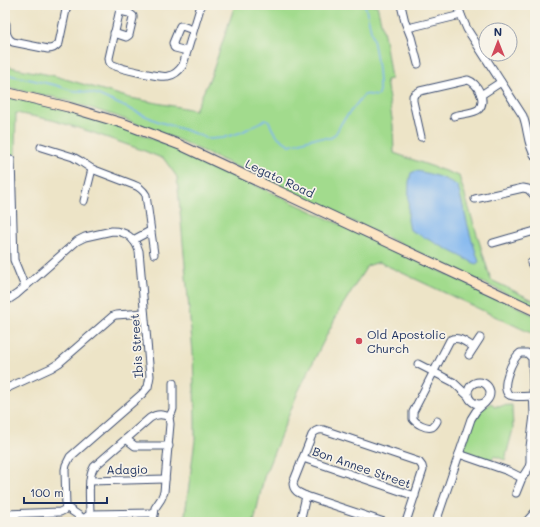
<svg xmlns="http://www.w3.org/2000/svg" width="540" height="527" font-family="Mali,sans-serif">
<rect width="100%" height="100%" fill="#f7f3e8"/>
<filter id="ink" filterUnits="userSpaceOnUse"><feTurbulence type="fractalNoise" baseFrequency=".025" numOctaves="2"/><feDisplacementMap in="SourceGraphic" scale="8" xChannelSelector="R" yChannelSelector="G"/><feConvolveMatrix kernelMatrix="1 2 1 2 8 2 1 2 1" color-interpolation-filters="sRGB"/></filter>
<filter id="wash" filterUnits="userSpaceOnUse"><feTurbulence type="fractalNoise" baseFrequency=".012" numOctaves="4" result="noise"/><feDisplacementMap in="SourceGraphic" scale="16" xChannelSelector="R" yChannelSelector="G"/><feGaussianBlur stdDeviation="0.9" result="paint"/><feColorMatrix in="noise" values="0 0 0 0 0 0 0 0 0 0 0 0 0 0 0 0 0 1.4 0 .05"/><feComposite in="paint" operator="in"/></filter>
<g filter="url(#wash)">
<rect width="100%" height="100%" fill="#ede4c7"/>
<g fill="#a2db8d" stroke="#5e8576">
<path d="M235 5H377L385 39 391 79 386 80 393 125 394 153 459 176 491 280 535 301V307L179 140 116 116 62 99 5 87V66L55 76 130 98 195 110 211 76Z"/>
<path d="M5 95 106 120 171 146 516 306 535 316V335L379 262 367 266 339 311 298 392 264 477 254 522H184L195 440V421L193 353 177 177 164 159 142 150 91 132 52 120 16 113 15 155H10L5 141Z"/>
<path d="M491 403 495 406 512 405 513 429 505 460 494 456 492 460C483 458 472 455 464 449L475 417 482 409Z"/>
</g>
<path fill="#80b6ef" stroke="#4e72a6" d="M416 171C425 172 453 180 458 187L470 234 479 262 476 264 410 230 408 220 409 182 411 173Z"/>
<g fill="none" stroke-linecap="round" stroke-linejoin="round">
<path stroke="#80b6ef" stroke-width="1.5" d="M5 74 55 85 73 91H80L96 94 157 121 188 131 209 139 223 138 242 132 266 119 269 121C273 134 278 138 290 145L314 138H331L336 133 342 122 363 96C367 92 372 96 377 96L379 95C380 64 372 34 365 5"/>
</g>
</g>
<g filter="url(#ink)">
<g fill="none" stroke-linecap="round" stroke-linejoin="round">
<defs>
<g id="street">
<path d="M121 5 109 58C109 61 110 64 113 65 121 69 161 78 168 76 175 75 179 71 183 65L201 5"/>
<path d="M401 5 405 22 411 37 418 64"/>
<path d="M458 5 461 15 467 29 523 116C528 128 527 145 535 156"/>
<path d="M6 24C6 32 6 38 13 42L48 49C53 49 56 47 59 43L67 5"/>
<path d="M408 28 461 15"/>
<path d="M114 33 126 37 129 35 133 18V16L129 13 120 11"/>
<path d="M187 51 175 48 174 47 173 43 180 26H182L193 30"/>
<path d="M481 95 501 82"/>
<path d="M421 137 413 101V96L415 94 420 91 468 80C477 83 487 100 479 109 475 113 460 114 454 116"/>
<path d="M41 147 73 157 80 161 92 169 134 185C140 187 143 190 146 195L154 254"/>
<path d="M11 160 14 260 25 287"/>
<path d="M475 199 523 188 528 189 535 196"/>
<path d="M84 201 92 169"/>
<path d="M133 240 150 231"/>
<path d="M493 243 535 231"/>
<path d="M531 263 535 269"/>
<path d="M5 302 17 294 77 241 85 237 112 231C125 231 135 238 139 251L150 376 148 387 142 394 70 457 66 465 65 470 66 507 64 510 60 512 5 514"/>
<path d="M469 355 480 338"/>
<path d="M418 364 453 382 468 396"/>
<circle cx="479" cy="393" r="11"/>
<path d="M5 389 51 368 59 363 113 316 116 315 144 313"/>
<path d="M169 417 172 412 173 409V383"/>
<path d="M437 421C436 423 434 426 432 427 426 429 416 423 413 419V412L450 340C458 335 466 343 474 347"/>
<path d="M126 439 135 446H169"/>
<path d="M459 454 508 471 522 478 529 467 530 463V447L534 415 532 358 527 353H520C512 359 501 386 508 394 512 398 527 396 533 396"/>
<path d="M303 458 415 496"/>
<path d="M90 481 165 479"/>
<path d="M516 493 522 478"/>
<path d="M66 507 84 519"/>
<path d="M90 514 154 513"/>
<path d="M82 522 84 519 90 514C90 500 87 479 94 467L150 418C156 414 163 414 169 417L170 424 164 492 161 499 155 508 153 522"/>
<path d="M300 522 306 496"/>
<path d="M384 522 306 496C299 493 293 491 293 483L312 435C315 430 319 429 324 430L419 462 422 466 423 470 406 522"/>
<path d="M436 522 471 419 476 411 485 403"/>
<path d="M526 522 535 512"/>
</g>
<path id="secondary" d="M5 92 68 107 125 124 180 145 535 311"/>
</defs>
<use href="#street" stroke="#3a4a6e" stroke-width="9"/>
<use href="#secondary" stroke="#3a4a6e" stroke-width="11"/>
<use href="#street" stroke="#fff" stroke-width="7"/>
<use href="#secondary" stroke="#fce5c4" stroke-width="9"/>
</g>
</g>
<circle fill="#d1495b" stroke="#f7f3e8" stroke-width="1.5" cx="359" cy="341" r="4"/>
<g text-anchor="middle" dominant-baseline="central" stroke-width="3.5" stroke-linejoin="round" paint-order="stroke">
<g font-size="12" fill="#1b2f5e" stroke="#f7f3e8">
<text transform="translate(280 178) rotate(25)">Legato Road</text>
<text transform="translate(136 346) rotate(-94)">Ibis Street</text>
<text transform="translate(362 467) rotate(19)">Bon Annee Street</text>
<text transform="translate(127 469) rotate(-1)">Adagio</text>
</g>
<g font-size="12" fill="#1b2f5e" stroke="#f7f3e8" text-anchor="start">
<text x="367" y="334">Old Apostolic<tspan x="367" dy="14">Church</tspan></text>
</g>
</g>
<rect width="540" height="527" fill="none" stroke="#f7f3e8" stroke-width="20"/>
<g transform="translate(498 42)"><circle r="19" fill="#f7f3e8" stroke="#9fa5b1"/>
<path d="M0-3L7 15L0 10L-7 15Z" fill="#d1495b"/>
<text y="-6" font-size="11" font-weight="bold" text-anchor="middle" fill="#1b2f5e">N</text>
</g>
<path d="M24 497v6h83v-6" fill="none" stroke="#1b2f5e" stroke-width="2"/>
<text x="30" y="497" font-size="12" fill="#1b2f5e" stroke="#f7f3e8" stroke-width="3" paint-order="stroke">100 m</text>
</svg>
